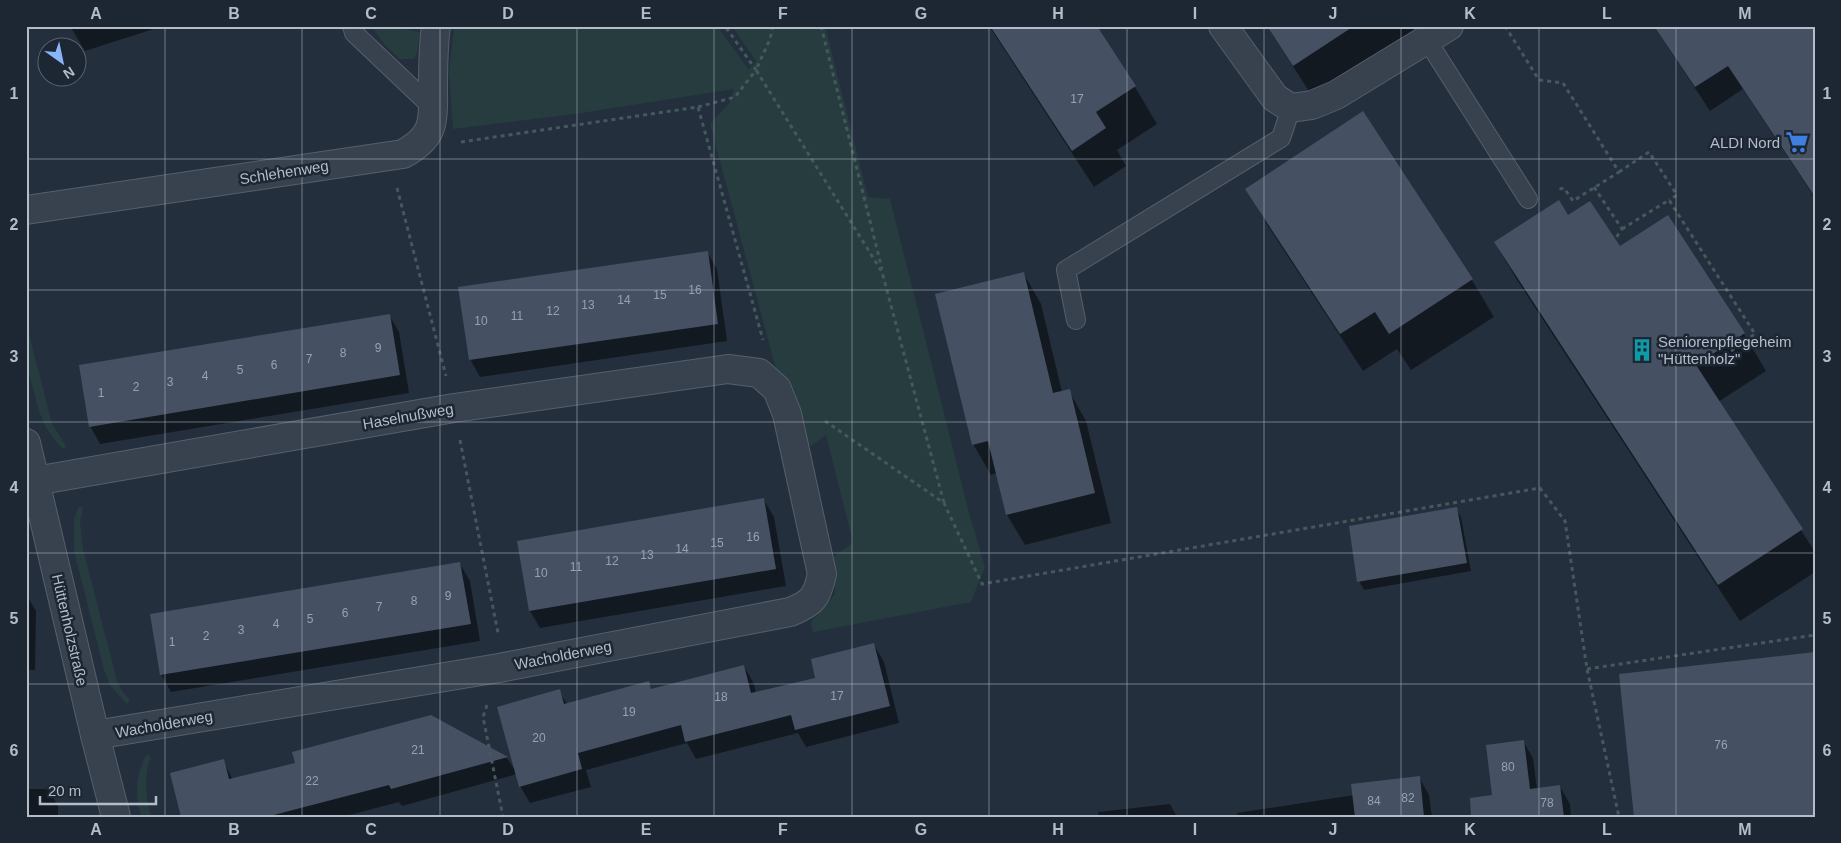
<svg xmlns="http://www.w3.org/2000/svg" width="1841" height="843" font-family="Helvetica,sans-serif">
<rect width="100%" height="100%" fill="#242f3e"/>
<g fill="#263c3f">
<path d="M371 26H388L420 32 417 53 414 59H400L385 45Z"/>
<path d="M454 26H717L749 70 756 61 732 26H825L868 197 890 199 969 513 985 567 971 602 813 632 811 622 835 594V582L831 559 853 542 826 435 806 449 780 384 710 124 729 103 734 89 575 114 453 129 449 74Z"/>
<path d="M26 322 52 424 66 446 63 449 54 439 45 426 39 411 26 362Z"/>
<path d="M79 506 83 508 80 521 83 549 117 681 122 691 130 700 127 704 110 685 104 670 74 551V519Z"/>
<path d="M147 754 151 757C143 777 146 796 151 817H141C135 794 135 775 147 754Z"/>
</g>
<g fill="#0007">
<path d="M70 26H163L85 51Z"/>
<path d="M989 26H1096L1135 87 1157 124 1117 150 1126 166 1094 187Z"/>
<path d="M1267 26H1432L1316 102Z"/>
<path d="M1654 26H1815V198L1743 89 1710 111Z"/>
<path d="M1247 189 1472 280 1494 317 1411 370 1397 349 1363 371 1268 226Z"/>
<path d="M1667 216 1744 334 1766 371 1718 402 1815 552V572L1740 621 1517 280 1495 243 1568 217 1619 248Z"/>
<path d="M707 252 717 269 727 341 480 377 470 359Z"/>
<path d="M1024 274 1041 304 1062 392 1069 391 1086 421 1111 523 1025 545 1007 515 997 473 991 475 973 444Z"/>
<path d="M389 315 399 332 409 393 100 444 90 426Z"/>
<path d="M764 500 774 517 786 586 540 628 530 611 519 542Z"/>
<path d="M1456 509 1461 517 1471 571 1364 590 1359 581Z"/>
<path d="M460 564 470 581 480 641 171 692 161 674Z"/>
<path d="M26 594 36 611 35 670H26Z"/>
<path d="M874 645 884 662 899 723 806 747 798 733 696 759 687 743 586 770 591 787 530 803 520 786 517 774 402 806 399 802 342 817H182L223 761 233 780 297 764 431 716 507 758 515 770 559 691 567 704 648 682 652 690 744 666 754 684 756 694 817 679Z"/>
<path d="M1523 741 1533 758 1537 790 1560 787 1570 804 1571 817H1496Z"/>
<path d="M1419 777 1429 795 1432 817H1238L1237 813 1354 795Z"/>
<path d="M26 789H48L58 806V817H26Z"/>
<path d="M1170 804 1177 817H1099L1098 812Z"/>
</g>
<g fill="#455162">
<path d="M990 26H1097L1136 86 1096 112 1106 128 1072 151Z"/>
<path d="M1267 26H1354L1293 66Z"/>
<path d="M1654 26H1815V197L1728 66 1695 87Z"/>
<path d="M1363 111 1473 279 1389 334 1375 312 1340 334 1245 189Z"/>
<path d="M1559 200 1568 215 1590 201 1620 246 1668 215 1745 333 1696 365 1803 529 1718 585 1494 242Z"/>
<path d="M708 251 718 324 469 360 458 287Z"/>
<path d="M1024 272 1053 393 1070 389 1095 493 1006 515 988 441 972 445 935 294Z"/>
<path d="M390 314 400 375 89 427 79 365Z"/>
<path d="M764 498 776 569 529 611 517 541Z"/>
<path d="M1457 507 1467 563 1357 582 1349 526Z"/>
<path d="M460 562 471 624 160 675 150 614Z"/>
<path d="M874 643 890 706 795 730 791 715 685 742 681 725 578 753 582 769 519 787 497 707 560 689 564 704 649 681 651 689 744 665 751 693 815 678 811 659Z"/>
<path d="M1815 652V817H1634L1619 674Z"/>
<path d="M431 715 508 757 391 789 389 785 266 817H181L170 773 224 759 229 779 295 763 292 752Z"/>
<path d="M1524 740 1530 789 1560 785 1564 817H1471L1470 798 1492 795 1486 745Z"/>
<path d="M1420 776 1424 817H1355L1351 784Z"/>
</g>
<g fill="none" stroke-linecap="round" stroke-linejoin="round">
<defs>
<g id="service">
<path d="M352 26 354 33 433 108"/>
<path d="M1427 40 1528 199"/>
<path d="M1076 320 1066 270 1281 138 1291 108"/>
</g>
<g id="minor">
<path d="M1223 26 1275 98 1291 108 1312 105 1336 95 1449 26"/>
<path d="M26 210 403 154C414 148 428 138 431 124 434 113 433 100 433 89 433 67 433 47 436 26"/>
<path d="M26 443 95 735 116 817"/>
<path d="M35 481 454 408 728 369 759 373 777 389 787 414 822 574C817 597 813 603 790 612L499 668 95 735"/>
</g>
</defs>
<use href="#service" stroke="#565f6c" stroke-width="20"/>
<use href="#minor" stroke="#565f6c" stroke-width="30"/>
<g stroke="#44595c" stroke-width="3" stroke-dasharray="4 4" stroke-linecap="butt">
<path d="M773 26 770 39 756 70 882 272 944 503"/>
<path d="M821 26 882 269"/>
<path d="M1505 26 1539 80 1563 83 1619 172 1573 201 1564 188 1556 190"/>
<path d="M698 107 735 97 756 70 725 26"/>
<path d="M461 142 698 107 763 340"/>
<path d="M1619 172 1649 152 1677 195 1669 200"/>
<path d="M1594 187 1622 229 1615 239"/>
<path d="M397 188 446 376"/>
<path d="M1622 229 1669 200 1755 334 1731 351"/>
<path d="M825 421 944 503 982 584 1540 488 1565 521 1587 669 1619 817"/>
<path d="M460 440 498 633"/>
<path d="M1587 669 1815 635"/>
<path d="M487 705 483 717 503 817"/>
</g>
<use href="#service" stroke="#38414e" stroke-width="18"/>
<use href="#minor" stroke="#38414e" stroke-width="28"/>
</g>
<path fill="none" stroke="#b4bcc9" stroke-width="1" stroke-opacity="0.55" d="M165 26V817M302 26V817M440 26V817M577 26V817M714 26V817M852 26V817M989 26V817M1127 26V817M1264 26V817M1401 26V817M1539 26V817M1676 26V817M26 159H1815M26 290H1815M26 422H1815M26 553H1815M26 684H1815"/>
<defs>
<symbol id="supermarket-bare" viewBox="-9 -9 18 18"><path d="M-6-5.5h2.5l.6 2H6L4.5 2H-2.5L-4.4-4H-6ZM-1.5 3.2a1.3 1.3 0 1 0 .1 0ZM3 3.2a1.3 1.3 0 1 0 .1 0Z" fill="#3f7fe0" stroke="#1d2633" stroke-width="2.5" paint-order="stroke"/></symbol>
<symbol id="building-bare" viewBox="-9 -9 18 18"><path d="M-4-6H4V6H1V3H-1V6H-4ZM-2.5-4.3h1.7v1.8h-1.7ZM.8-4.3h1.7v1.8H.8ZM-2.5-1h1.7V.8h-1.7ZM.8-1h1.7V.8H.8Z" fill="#0f9aa8" stroke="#1d2633" stroke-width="2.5" paint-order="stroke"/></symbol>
</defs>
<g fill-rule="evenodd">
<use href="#supermarket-bare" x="1781" y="126" width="32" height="32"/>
<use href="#building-bare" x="1626" y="334" width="32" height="32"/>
</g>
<g text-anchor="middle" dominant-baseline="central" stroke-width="5" stroke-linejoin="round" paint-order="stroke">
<g font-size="12" fill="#98a1af">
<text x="1077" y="99">17</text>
<text x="695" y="290">16</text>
<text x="660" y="295">15</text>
<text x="624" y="300">14</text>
<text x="588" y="305">13</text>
<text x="553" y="311">12</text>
<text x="517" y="316">11</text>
<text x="481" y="321">10</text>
<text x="378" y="348">9</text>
<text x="343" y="353">8</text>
<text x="309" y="359">7</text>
<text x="274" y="365">6</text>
<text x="240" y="370">5</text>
<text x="205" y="376">4</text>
<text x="170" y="382">3</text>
<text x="136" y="387">2</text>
<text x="101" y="393">1</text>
<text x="753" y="537">16</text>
<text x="717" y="543">15</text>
<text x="682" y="549">14</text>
<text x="647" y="555">13</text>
<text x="612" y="561">12</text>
<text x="576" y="567">11</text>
<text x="541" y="573">10</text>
<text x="448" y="596">9</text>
<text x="414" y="601">8</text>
<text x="379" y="607">7</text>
<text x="345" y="613">6</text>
<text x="310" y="619">5</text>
<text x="276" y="624">4</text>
<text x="241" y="630">3</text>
<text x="206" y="636">2</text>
<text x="172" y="642">1</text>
<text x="837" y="696">17</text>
<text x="721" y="697">18</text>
<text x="629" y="712">19</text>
<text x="539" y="738">20</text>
<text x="1721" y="745">76</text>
<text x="418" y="750">21</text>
<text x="1508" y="767">80</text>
<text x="312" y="781">22</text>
<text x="1408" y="798">82</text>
<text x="1374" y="801">84</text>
<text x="1547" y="803">78</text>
</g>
<g font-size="15" fill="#b4bcc9" stroke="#1d2633" text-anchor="end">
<text x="1780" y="142">ALDI Nord</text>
<text x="1658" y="341" text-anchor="start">Seniorenpflegeheim<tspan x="1658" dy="17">"Hüttenholz"</tspan></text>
</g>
<g font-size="15" fill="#b4bcc9" stroke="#1d2633">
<text transform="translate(284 172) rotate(-9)">Schlehenweg</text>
<text transform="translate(408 416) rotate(-10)">Haselnußweg</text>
<text transform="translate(70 630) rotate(77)">Hüttenholzstraße</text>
<text transform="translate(563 655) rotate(-11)">Wacholderweg</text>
<text transform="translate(164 724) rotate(-10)">Wacholderweg</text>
</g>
</g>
<rect width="1841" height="843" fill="none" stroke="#1d2633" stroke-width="55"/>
<g transform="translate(62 62) rotate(147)"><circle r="24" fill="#1d2633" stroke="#59626f"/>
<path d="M0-4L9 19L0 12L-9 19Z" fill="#8ab4f8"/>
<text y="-8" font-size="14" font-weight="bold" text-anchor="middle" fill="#b4bcc9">N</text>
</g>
<path d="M40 796v8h116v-8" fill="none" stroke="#b4bcc9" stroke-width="2.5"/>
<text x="48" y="796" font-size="15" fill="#b4bcc9" stroke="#1d2633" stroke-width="4" paint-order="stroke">20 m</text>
<rect x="28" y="28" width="1786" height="788" fill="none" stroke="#b4bcc9" stroke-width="2"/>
<g font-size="16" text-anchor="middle" font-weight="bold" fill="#b4bcc9">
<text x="96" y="19">A</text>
<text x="234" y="19">B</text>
<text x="371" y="19">C</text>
<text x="508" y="19">D</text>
<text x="646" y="19">E</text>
<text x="783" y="19">F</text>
<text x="921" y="19">G</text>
<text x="1058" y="19">H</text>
<text x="1195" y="19">I</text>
<text x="1333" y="19">J</text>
<text x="1470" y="19">K</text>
<text x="1607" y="19">L</text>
<text x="1745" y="19">M</text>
<text x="14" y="99">1</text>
<text x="1827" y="99">1</text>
<text x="14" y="230">2</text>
<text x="1827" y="230">2</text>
<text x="14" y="362">3</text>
<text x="1827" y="362">3</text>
<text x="14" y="493">4</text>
<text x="1827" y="493">4</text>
<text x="14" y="624">5</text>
<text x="1827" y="624">5</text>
<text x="14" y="756">6</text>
<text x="1827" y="756">6</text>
<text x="96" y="835">A</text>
<text x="234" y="835">B</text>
<text x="371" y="835">C</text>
<text x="508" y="835">D</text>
<text x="646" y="835">E</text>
<text x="783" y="835">F</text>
<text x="921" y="835">G</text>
<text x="1058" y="835">H</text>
<text x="1195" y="835">I</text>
<text x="1333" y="835">J</text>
<text x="1470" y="835">K</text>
<text x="1607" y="835">L</text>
<text x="1745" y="835">M</text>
</g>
</svg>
